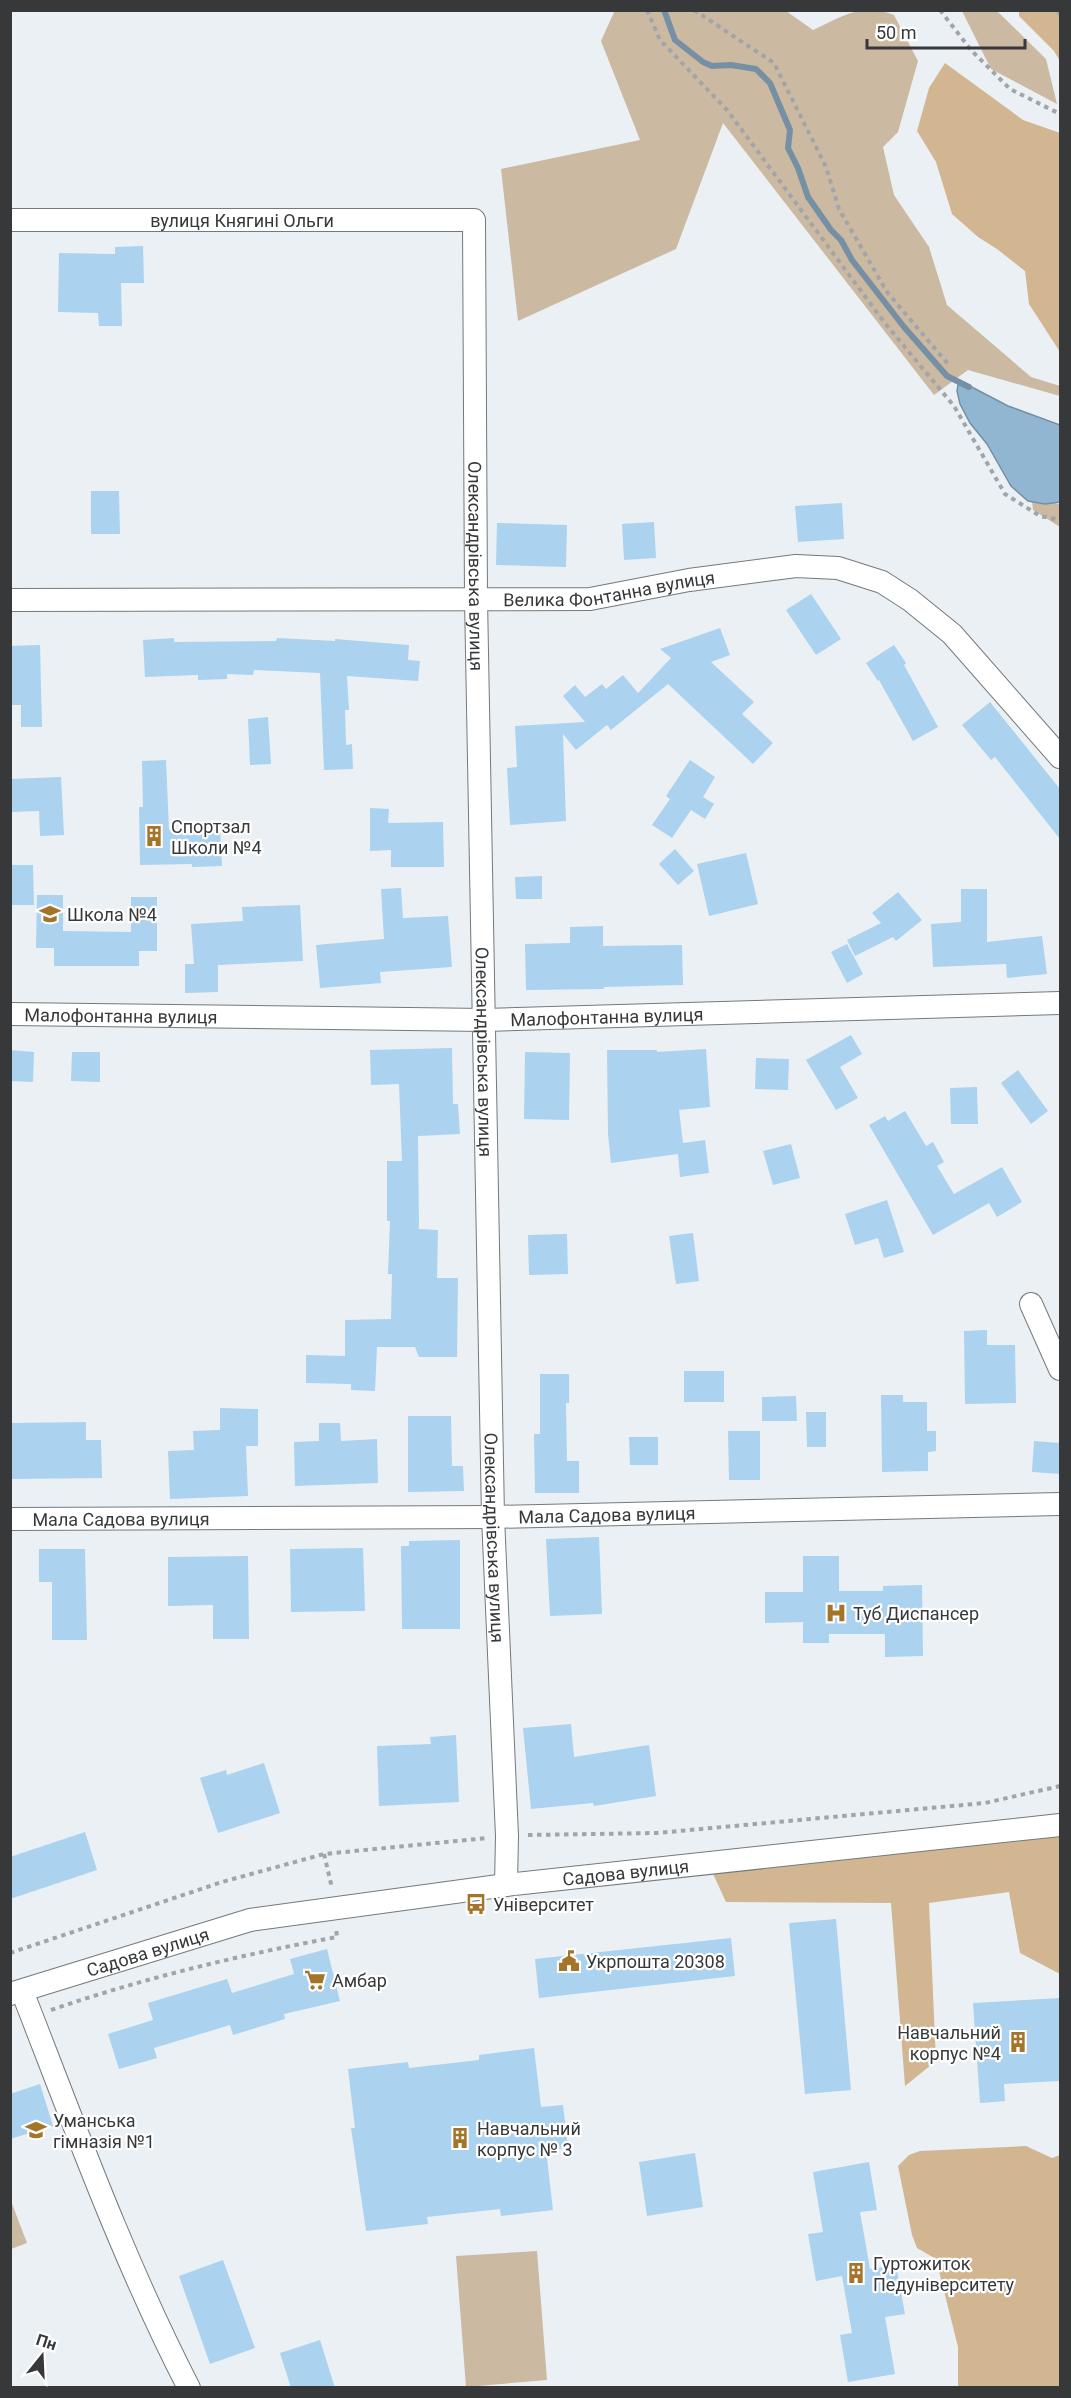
<svg xmlns="http://www.w3.org/2000/svg" width="1071" height="2398" font-family="Roboto,sans-serif">
<rect width="100%" height="100%" fill="#ebf0f5"/>
<g fill="#ccb9a1">
<path d="M615 10 786 11 813 30C841 17 862 2 894 15L918 61 898 132 883 147 894 195 929 247 947 305 1031 377 1060 386V396L968 370 934 395 723 123 676 249 518 321 501 169 640 140 601 41Z"/>
<path d="M962 11H997L1046 59 1057 104 991 69Z"/>
<path d="M1032 501 1060 504V527L1033 510Z"/>
<path d="M11 2201 27 2243 11 2249H10Z"/>
<path d="M537 2251 547 2380 466 2387 456 2256Z"/>
</g>
<g fill="#d2b692">
<path d="M1019 11H1060V61L1054 51 1019 16Z"/>
<path d="M945 63 1023 120 1060 133V352L1029 304 1025 271 997 249 978 237 952 214 936 162 917 131 929 88Z"/>
<path d="M1060 1825V1974L1020 1953 1009 1892 929 1903 936 2061 905 2086 891 1903 726 1902 708 1863Z"/>
<path d="M1026 2146 1052 2158 1060 2155V2387H958V2347L936 2259 917 2248 912 2235 898 2166 909 2155 920 2151Z"/>
</g>
<path fill="#90b6d2" stroke="#7590a4" stroke-width="1.5" d="M964 383 1008 406 1060 425V502L1045 504 1028 501 1011 486 987 444 970 423 960 404 957 391 958 385Z"/>
<g fill="none" stroke-linecap="round" stroke-linejoin="round">
<path stroke="#7590a4" stroke-width="6" d="M664 10 675 40 703 62 712 66 731 65 756 69 770 83 790 130 788 148 798 168 808 197 831 230 841 240 852 260 904 327 947 376 969 387"/>
</g>
<g fill="#abd2ef">
<path d="M143 246 144 283H121L122 326H99L98 313 58 312 59 253 115 254V247Z"/>
<path d="M91 491H119L120 534H91Z"/>
<path d="M842 503 844 539 798 542 795 506Z"/>
<path d="M654 522 656 558 624 560 622 524Z"/>
<path d="M497 523 567 525 566 567 496 565Z"/>
<path d="M811 594 841 639 816 655 786 610Z"/>
<path d="M720 628 730 655 711 662 754 702 742 714 773 743 753 764 668 684 611 730 607 725 576 750 563 734 566 821 510 825 507 768 517 767 515 726 585 722 563 696 575 685 585 697 602 684 606 689 623 675 638 693 671 658 660 649Z"/>
<path d="M174 638V642L276 641 277 638 335 641V639L409 645 408 660 420 661 418 681 347 676 349 710H345L346 745 352 744 353 769 324 770 320 673 254 670 253 675 227 674V679L198 680V675L145 677 143 640Z"/>
<path d="M40 645 42 727H21V705H10V646Z"/>
<path d="M894 645 906 663 904 665 938 727 913 741 879 680 878 681 866 663Z"/>
<path d="M990 702 1060 789V839L995 757 991 760 962 725Z"/>
<path d="M268 717 271 764 250 765 248 719Z"/>
<path d="M166 760 169 830 220 827 222 866 192 867V864L140 865 139 807H143L142 761Z"/>
<path d="M690 760 715 777 703 797 714 804 705 819 691 810 672 838 652 825 670 799 666 796Z"/>
<path d="M61 777 64 835 40 836 39 811 10 812V779Z"/>
<path d="M370 808 389 809 388 823 443 822 444 867H391V850L370 851Z"/>
<path d="M675 849 694 871 678 885 659 864Z"/>
<path d="M746 853 758 904 709 916 697 864Z"/>
<path d="M10 865H33L34 905H10Z"/>
<path d="M542 876V899H516L515 877Z"/>
<path d="M401 888 403 918 448 916 452 967 380 972 381 983 320 988 316 945 384 939 381 889Z"/>
<path d="M961 889H987V942L1042 936 1047 974 1007 978 1006 964 933 967 931 924 961 922Z"/>
<path d="M898 892 922 920 896 941 893 937 855 956 847 940 881 923 872 913Z"/>
<path d="M37 895H63V931L131 932V897H157V951H139V966H54V948H36Z"/>
<path d="M300 905 303 961 218 965V992L185 993V964H194L191 924 243 921 242 907Z"/>
<path d="M603 926V946L682 945 683 985 604 987V989L526 990 525 944 570 943V927Z"/>
<path d="M847 944 863 974 847 983 831 952Z"/>
<path d="M851 1035 862 1054 840 1067 858 1098 836 1110 806 1060Z"/>
<path d="M452 1048 453 1104H458L460 1134 418 1136 419 1229 438 1230 437 1278H458L457 1357H419L415 1347H377L375 1391 351 1390V1384L306 1383V1355L345 1356V1320L391 1319 392 1274H388L390 1221H387V1161H402L399 1084 371 1085 370 1050Z"/>
<path d="M706 1049 710 1107 679 1110 683 1143 705 1140 709 1173 680 1177 678 1154 611 1163 608 1134 607 1050H657V1052Z"/>
<path d="M10 1050 34 1052 33 1082 10 1081Z"/>
<path d="M72 1052H100V1082L71 1081Z"/>
<path d="M525 1052 570 1053 569 1120 524 1119Z"/>
<path d="M756 1058 789 1059 788 1090 755 1089Z"/>
<path d="M1018 1070 1048 1111 1031 1124 1001 1083Z"/>
<path d="M977 1087 978 1124H951L950 1088Z"/>
<path d="M905 1111 926 1146 933 1142 944 1162 937 1166 954 1194 1002 1167 1022 1202 997 1217 989 1203 933 1235 869 1125 885 1116 888 1121Z"/>
<path d="M791 1144 800 1178 773 1185 763 1151Z"/>
<path d="M887 1200 904 1252 884 1258 878 1238 855 1245 845 1214Z"/>
<path d="M693 1233 699 1281 676 1284 669 1236Z"/>
<path d="M567 1234 568 1274 529 1275 528 1235Z"/>
<path d="M987 1330V1345H1015L1016 1403 965 1404 964 1331Z"/>
<rect x="684" y="1371" width="40" height="31"/>
<path d="M540 1374H569V1403H566L567 1461H579V1493H535L534 1434H540Z"/>
<path d="M881 1395H903V1402H927V1431H936V1451L928 1452V1471L882 1472Z"/>
<path d="M796 1396 797 1421H762V1397Z"/>
<path d="M220 1408 258 1409V1446H246L248 1496 170 1499 168 1451 194 1450 193 1431 220 1430Z"/>
<path d="M806 1412H826V1447H807Z"/>
<path d="M408 1416H451L452 1466H463L464 1491 408 1492Z"/>
<path d="M86 1422V1440H101L102 1478 10 1479V1423Z"/>
<path d="M319 1423H340L341 1441 377 1439 378 1483 295 1486 294 1442 319 1441Z"/>
<path d="M728 1431H760V1480H729Z"/>
<path d="M629 1437H658V1465H630Z"/>
<path d="M1034 1441 1060 1443V1474L1032 1472Z"/>
<path d="M599 1537 602 1614 550 1616 546 1539Z"/>
<path d="M460 1540V1629H402L401 1546H409V1541Z"/>
<path d="M363 1548 365 1611 291 1612 290 1549Z"/>
<path d="M39 1549H85L87 1640H52V1582H39Z"/>
<path d="M248 1556 249 1639H213V1605L168 1606V1557Z"/>
<path d="M803 1556H839V1591H883V1586L922 1585 923 1656 885 1657V1634H829V1643H803V1622L765 1623V1592H803Z"/>
<path d="M571 1724 574 1757 649 1745 656 1796 594 1806 593 1803 531 1809 523 1728Z"/>
<path d="M456 1735 459 1802 379 1806 377 1746 431 1744 430 1737Z"/>
<path d="M264 1763 280 1813 218 1833 200 1778 226 1770 227 1775Z"/>
<path d="M85 1832 97 1870 10 1899V1857Z"/>
<path d="M836 1919 851 2090 805 2094 789 1923Z"/>
<path d="M731 1938 735 1976 539 1998 535 1959Z"/>
<path d="M327 1949 340 2001 284 2014 285 2019 233 2035 230 2025 154 2048 157 2058 119 2069 108 2034 153 2020 148 2003 227 1979 232 1993 294 1974 290 1959Z"/>
<path d="M1060 1998V2081L1004 2084 1005 2101 980 2103 973 2003Z"/>
<path d="M534 2048 541 2107 563 2105 568 2148 546 2150 553 2210 501 2216 500 2209 427 2217 428 2224 366 2231 351 2128H355L348 2069 408 2062 409 2068 479 2060V2055Z"/>
<path d="M40 2084 53 2126 10 2139V2094Z"/>
<path d="M695 2153 703 2207 647 2216 639 2162Z"/>
<path d="M869 2162 877 2210 860 2212 870 2269 896 2265 905 2314 885 2317 895 2374 848 2382 840 2335 852 2333 842 2276 816 2281 808 2234 823 2232 813 2172Z"/>
<path d="M223 2260 255 2348 210 2364 179 2276Z"/>
<path d="M320 2340 335 2388H291L280 2353Z"/>
</g>
<g fill="none" stroke-linecap="round" stroke-linejoin="round">
<defs>
<g id="minor">
<path id="s1" d="M10 220H474L476 598 493 1517 507 1836 506 1885"/>
<path id="s2" d="M10 600 590 599 689 580 796 566 838 568 882 582 910 600 952 634 1060 757"/>
<path id="s3" d="M10 1014 485 1020 1060 1003"/>
<path d="M1031 1304 1060 1369"/>
<path id="s4" d="M10 1519 493 1517 1060 1504"/>
<path d="M22 1991C74 2124 123 2260 189 2388"/>
<path id="s5" d="M10 1994 250 1920 506 1885 1060 1825"/>
</g>
</defs>
<use href="#minor" stroke="#74797d" stroke-width="24"/>
<g stroke="#a1a5a9" stroke-width="4" stroke-dasharray="4.5 4.5" stroke-linecap="butt">
<path d="M647 10 660 40 727 110 884 322 954 406 1005 494 1040 516 1060 520"/>
<path d="M694 10 774 63 826 167 839 209 887 292 948 364"/>
<path d="M940 10 971 50 1010 89 1060 114"/>
<path d="M1058 10 1060 16"/>
<path d="M528 1835 657 1833 985 1803 1060 1786"/>
<path d="M324 1854 332 1888"/>
<path d="M10 1953 222 1882 324 1854 487 1838"/>
<path d="M51 2010C144 1978 240 1955 337 1937L336 1928"/>
</g>
<use href="#minor" stroke="#fff" stroke-width="22"/>
</g>
<defs>
<symbol id="building-bare" viewBox="-9 -9 18 18"><path d="M-4-6H4V6H1V3H-1V6H-4ZM-2.5-4.3h1.7v1.8h-1.7ZM.8-4.3h1.7v1.8H.8ZM-2.5-1h1.7V.8h-1.7ZM.8-1h1.7V.8H.8Z" fill="#a47428" stroke="#fff" stroke-width="2.5" paint-order="stroke"/></symbol>
<symbol id="school-bare" viewBox="-9 -9 18 18"><path d="M0-5L7-2L0 1L-7-2ZM-4 1L0 2.5L4 1V4Q0 6-4 4Z" fill="#a47428" stroke="#fff" stroke-width="2.5" paint-order="stroke"/></symbol>
<symbol id="hospital-bare" viewBox="-9 -9 18 18"><path d="M-5-5h3v3.5h4V-5h3V5h-3V1.5h-4V5h-3Z" fill="#a47428" stroke="#fff" stroke-width="2.5" paint-order="stroke"/></symbol>
<symbol id="bus-bare" viewBox="-9 -9 18 18"><path d="M-5-6H5V4H4V6H2V4H-2V6H-4V4H-5ZM-3.5-4V0h7V-4ZM-3.5 1.2v1.5H-2V1.2ZM2 1.2v1.5H3.5V1.2Z" fill="#a47428" stroke="#fff" stroke-width="2.5" paint-order="stroke"/></symbol>
<symbol id="civic-bare" viewBox="-9 -9 18 18"><path d="M-.6-6.5H3V-4.5H.6V-3L4-1V1h2V6H-6V1h2V-1L-.6-3ZM-1.2 2.5V6h2.4V2.5Z" fill="#a47428" stroke="#fff" stroke-width="2.5" paint-order="stroke"/></symbol>
<symbol id="supermarket-bare" viewBox="-9 -9 18 18"><path d="M-6-5.5h2.5l.6 2H6L4.5 2H-2.5L-4.4-4H-6ZM-1.5 3.2a1.3 1.3 0 1 0 .1 0ZM3 3.2a1.3 1.3 0 1 0 .1 0Z" fill="#a47428" stroke="#fff" stroke-width="2.5" paint-order="stroke"/></symbol>
</defs>
<g fill-rule="evenodd">
<use href="#building-bare" x="139" y="821" width="30" height="30"/>
<use href="#school-bare" x="35" y="899" width="30" height="30"/>
<use href="#hospital-bare" x="821" y="1598" width="30" height="30"/>
<use href="#bus-bare" x="461" y="1889" width="30" height="30"/>
<use href="#civic-bare" x="554" y="1946" width="30" height="30"/>
<use href="#supermarket-bare" x="300" y="1965" width="30" height="30"/>
<use href="#building-bare" x="1003" y="2027" width="30" height="30"/>
<use href="#school-bare" x="21" y="2115" width="30" height="30"/>
<use href="#building-bare" x="445" y="2123" width="30" height="30"/>
<use href="#building-bare" x="841" y="2258" width="30" height="30"/>
</g>
<g text-anchor="middle" dominant-baseline="central" stroke-width="4.5" stroke-linejoin="round" paint-order="stroke">
<g font-size="18" fill="#36383a" stroke="#fff">
<text stroke="none"><textPath href="#s1" startOffset="232">вулиця Княгині Ольги</textPath></text>
<text stroke="none"><textPath href="#s1" startOffset="810">Олександрівська вулиця</textPath></text>
<text stroke="none"><textPath href="#s2" startOffset="600">Велика Фонтанна вулиця</textPath></text>
<text stroke="none"><textPath href="#s3" startOffset="111">Малофонтанна вулиця</textPath></text>
<text stroke="none"><textPath href="#s3" startOffset="597">Малофонтанна вулиця</textPath></text>
<text stroke="none"><textPath href="#s1" startOffset="1296">Олександрівська вулиця</textPath></text>
<text stroke="none"><textPath href="#s4" startOffset="597">Мала Садова вулиця</textPath></text>
<text stroke="none"><textPath href="#s4" startOffset="111">Мала Садова вулиця</textPath></text>
<text stroke="none"><textPath href="#s1" startOffset="1782">Олександрівська вулиця</textPath></text>
<text stroke="none"><textPath href="#s5" startOffset="630">Садова вулиця</textPath></text>
<text stroke="none"><textPath href="#s5" startOffset="144">Садова вулиця</textPath></text>
</g>
<g font-size="18" fill="#36383a" stroke="#fff" text-anchor="start">
<text x="171" y="826">Спортзал<tspan x="171" dy="21">Школи №4</tspan></text>
<text x="67" y="914">Школа №4</text>
<text x="853" y="1613">Туб Диспансер</text>
<text x="493" y="1904">Університет</text>
<text x="586" y="1961">Укрпошта 20308</text>
<text x="332" y="1980">Амбар</text>
<text x="1001" y="2032" text-anchor="end">Навчальний<tspan x="1001" dy="21">корпус №4</tspan></text>
<text x="53" y="2120">Уманська<tspan x="53" dy="21">гімназія №1</tspan></text>
<text x="477" y="2128">Навчальний<tspan x="477" dy="21">корпус № 3</tspan></text>
<text x="873" y="2263">Гуртожиток<tspan x="873" dy="21">Педуніверситету</tspan></text>
</g>
</g>
<rect width="1071" height="2398" fill="none" stroke="#36383a" stroke-width="24"/>
<g transform="translate(42 2356) rotate(18)" stroke="#ffffff" stroke-width="4.5" paint-order="stroke">
<path d="M0-4.5L10 22L0 15L-10 22Z" fill="#36383a"/>
<text y="-9" font-size="16" font-weight="bold" text-anchor="middle" fill="#36383a">Пн</text>
</g>
<path d="M867 39v9h158v-9" fill="none" stroke="#36383a" stroke-width="3"/>
<text x="876" y="39" font-size="18" fill="#36383a" stroke="#ffffff" stroke-width="4.5" paint-order="stroke">50 m</text>
</svg>
